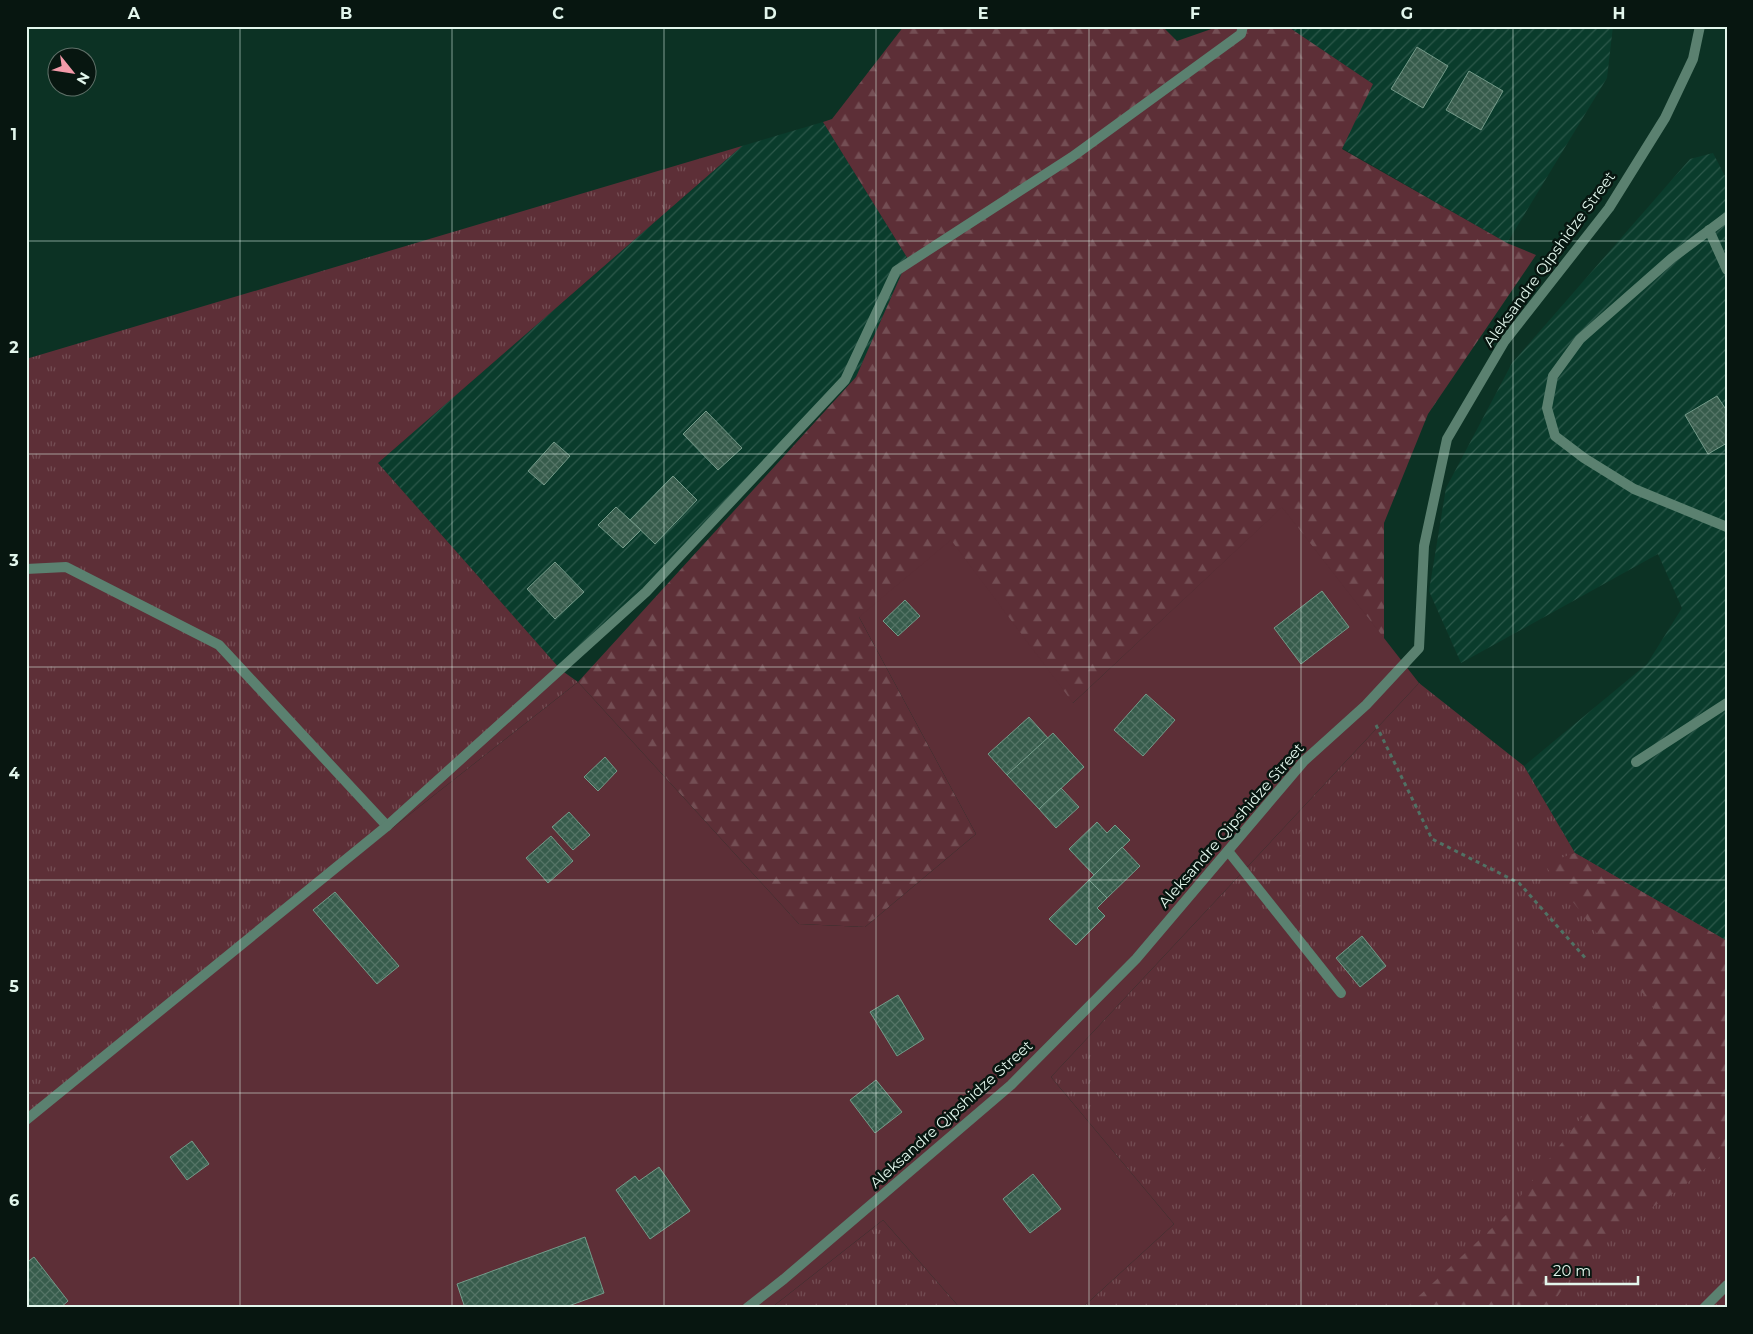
<svg xmlns="http://www.w3.org/2000/svg" width="1753" height="1334" font-family="Montserrat,sans-serif">
<defs>
<pattern id="industrial-furrows" width="10" height="10" patternUnits="userSpaceOnUse" patternTransform="scale(1.25)"><rect width="10" height="10" fill="#0a3c2c"/><path d="M-1 1l2-2M0 10L10 0M9 11l2-2" fill="none" stroke="#2d594b"/></pattern>
<pattern id="grass-tufts" width="24" height="20" patternUnits="userSpaceOnUse" patternTransform="scale(1.25)"><rect width="24" height="20" fill="#5d2f37"/><path d="M3 7l-1-3M5 7V3M7 7l1-3M15 17l-1-3M17 17v-4M19 17l1-3" fill="none" stroke="#744e54"/></pattern>
<pattern id="forest-firs" width="22" height="20" patternUnits="userSpaceOnUse" patternTransform="scale(1.25)"><rect width="22" height="20" fill="#5d2f37"/><path d="M5 1l3.5 6h-7zM16 11l3.5 6h-7z" fill="#744e54"/></pattern>
<pattern id="building-cross-hatch" width="8" height="8" patternUnits="userSpaceOnUse" patternTransform="scale(1.25)"><rect width="8" height="8" fill="#375c4c"/><path d="M0 0l8 8M0 8l8-8" fill="none" stroke="#547466"/></pattern>
</defs>
<rect width="100%" height="100%" fill="#0c3224"/>
<g fill="url(#industrial-furrows)">
<path d="M1287 26H1613L1607 78 1507 243 1342 148 1373 84Z"/>
<path d="M823 122 908 259 856 377 561 670 378 463 742 146Z"/>
<path d="M1713 153 1727 180V941L1575 853 1524 766 1647 664 1682 608 1658 554 1461 663 1429 591 1446 488 1512 363 1690 159Z"/>
</g>
<g fill="url(#grass-tufts)">
<path d="M742 146 378 463 561 670 578 682 26 1116V359Z"/>
<path d="M1419 683 1524 766 1575 853 1727 941V1308H1082L1174 1224 1051 1077Z"/>
<path d="M883 1220 960 1308H771Z"/>
</g>
<g fill="url(#forest-firs)">
<path d="M904 26H1162L1177 41 1220 26H1287L1373 84 1342 149 1507 243 1536 255 1428 414 1384 523V639L1282 508 1073 703 859 617 976 834 865 927 799 924 578 682 856 377 908 259 823 122 832 119Z"/>
<path d="M1575 853 1727 941V1151L1677 1191 1619 1229 1581 1260 1550 1308H1406L1505 1216 1660 1016 1544 864Z"/>
</g>
<path fill="#5d2f37" d="M1282 507 1419 683 1051 1077 1174 1224 1082 1308H960L883 1220 771 1308H26V1116L578 682 799 924 865 927 976 834 859 617 951 540 1073 703Z"/>
<g fill="url(#building-cross-hatch)" stroke="#749a89">
<path d="M1417 47 1448 66 1423 108 1391 89Z"/>
<path d="M1469 71 1503 91 1481 130 1446 110Z"/>
<path d="M1717 396 1727 411V443L1708 454 1685 415Z"/>
<path d="M706 411 742 448 718 470 683 434Z"/>
<path d="M554 442 570 456 544 485 528 471Z"/>
<path d="M673 476 697 500 655 544 630 520Z"/>
<path d="M616 507 641 530 623 548 598 525Z"/>
<path d="M555 562 584 592 555 619 527 589Z"/>
<path d="M1322 591 1349 627 1301 664 1274 628Z"/>
<path d="M905 600 920 616 898 636 883 621Z"/>
<path d="M1146 694 1175 720 1143 756 1114 730Z"/>
<path d="M1029 717 1048 738 1007 775 988 754Z"/>
<path d="M1053 733 1084 767 1039 809 1007 775Z"/>
<path d="M605 757 617 771 598 791 584 777Z"/>
<path d="M1061 788 1079 807 1056 828 1039 809Z"/>
<path d="M569 812 590 835 573 850 552 827Z"/>
<path d="M1097 822 1107 833 1115 825 1130 840 1094 875 1069 849Z"/>
<path d="M551 836 573 861 548 883 526 858Z"/>
<path d="M1122 847 1140 866 1107 898 1089 880Z"/>
<path d="M1089 880 1107 898 1097 908 1105 916 1076 945 1049 919Z"/>
<path d="M335 892 399 966 377 984 313 910Z"/>
<path d="M1362 936 1386 966 1360 987 1336 958Z"/>
<path d="M898 995 924 1039 897 1056 870 1012Z"/>
<path d="M876 1080 902 1112 875 1133 850 1100Z"/>
<path d="M192 1141 209 1164 187 1180 170 1157Z"/>
<path d="M659 1167 690 1211 650 1239 616 1190 635 1176 639 1181Z"/>
<path d="M1033 1174 1061 1209 1030 1233 1003 1199Z"/>
<path d="M585 1237 604 1293 563 1308H465L457 1284Z"/>
<path d="M34 1257 68 1301 60 1308H29L26 1305V1263Z"/>
</g>
<g fill="none" stroke-linecap="round" stroke-linejoin="round">
<path stroke="#507164" stroke-width="3" stroke-dasharray="4 4" stroke-linecap="butt" d="M1376 725 1432 839 1519 883 1587 960"/>
<g stroke="#5b8170" stroke-width="10">
<path d="M1727 217 1672 258 1580 339 1553 376 1547 408 1555 436 1584 458 1634 489 1727 527"/>
<path d="M1709 230 1727 270"/>
<path d="M1636 762 1727 703"/>
<path d="M1228 851 1341 993"/>
</g>
<g stroke="#5b8170" stroke-width="10">
<path d="M26 569 66 567 219 645 387 826"/>
<path d="M26 1120 387 826 646 592 845 380 896 271 1072 157 1241 34 1243 26"/>
<path d="M747 1308 784 1279 1011 1085 1136 959 1304 761 1366 705 1419 648 1424 546 1447 439 1504 342 1609 208 1665 118 1693 59 1700 26"/>
<path d="M1704 1308 1727 1285"/>
</g>
</g>
<path fill="none" stroke="#e2f6ec" stroke-width="1" stroke-opacity="0.55" d="M240 26V1308M452 26V1308M664 26V1308M876 26V1308M1089 26V1308M1301 26V1308M1513 26V1308M26 241H1727M26 454H1727M26 667H1727M26 880H1727M26 1093H1727"/>
<g text-anchor="middle" dominant-baseline="central" stroke-width="5" stroke-linejoin="round" paint-order="stroke">
<g font-size="15" fill="#e2f6ec" stroke="#071610">
<text transform="translate(1549 259) rotate(-54)">Aleksandre Qipshidze Street</text>
<text transform="translate(1231 825) rotate(-49)">Aleksandre Qipshidze Street</text>
<text transform="translate(951 1114) rotate(-42)">Aleksandre Qipshidze Street</text>
</g>
</g>
<rect width="1753" height="1334" fill="none" stroke="#071610" stroke-width="55"/>
<g transform="translate(72 72) rotate(120)"><circle r="24" fill="#071610" stroke="#5f7068"/>
<path d="M0-4L9 19L0 12L-9 19Z" fill="#f39aa9"/>
<text y="-8" font-size="14" font-weight="bold" text-anchor="middle" fill="#e2f6ec">N</text>
</g>
<path d="M1546 1276v8h92v-8" fill="none" stroke="#e2f6ec" stroke-width="2.5"/>
<text x="1553" y="1276" font-size="15" fill="#e2f6ec" stroke="#071610" stroke-width="4" paint-order="stroke">20 m</text>
<rect x="28" y="28" width="1698" height="1278" fill="none" stroke="#e2f6ec" stroke-width="2"/>
<g font-size="16" text-anchor="middle" font-weight="bold" fill="#e2f6ec">
<text x="134" y="19">A</text>
<text x="346" y="19">B</text>
<text x="558" y="19">C</text>
<text x="770" y="19">D</text>
<text x="983" y="19">E</text>
<text x="1195" y="19">F</text>
<text x="1407" y="19">G</text>
<text x="1619" y="19">H</text>
<text x="14" y="140">1</text>
<text x="14" y="353">2</text>
<text x="14" y="566">3</text>
<text x="14" y="779">4</text>
<text x="14" y="992">5</text>
<text x="14" y="1206">6</text>
</g>
</svg>
